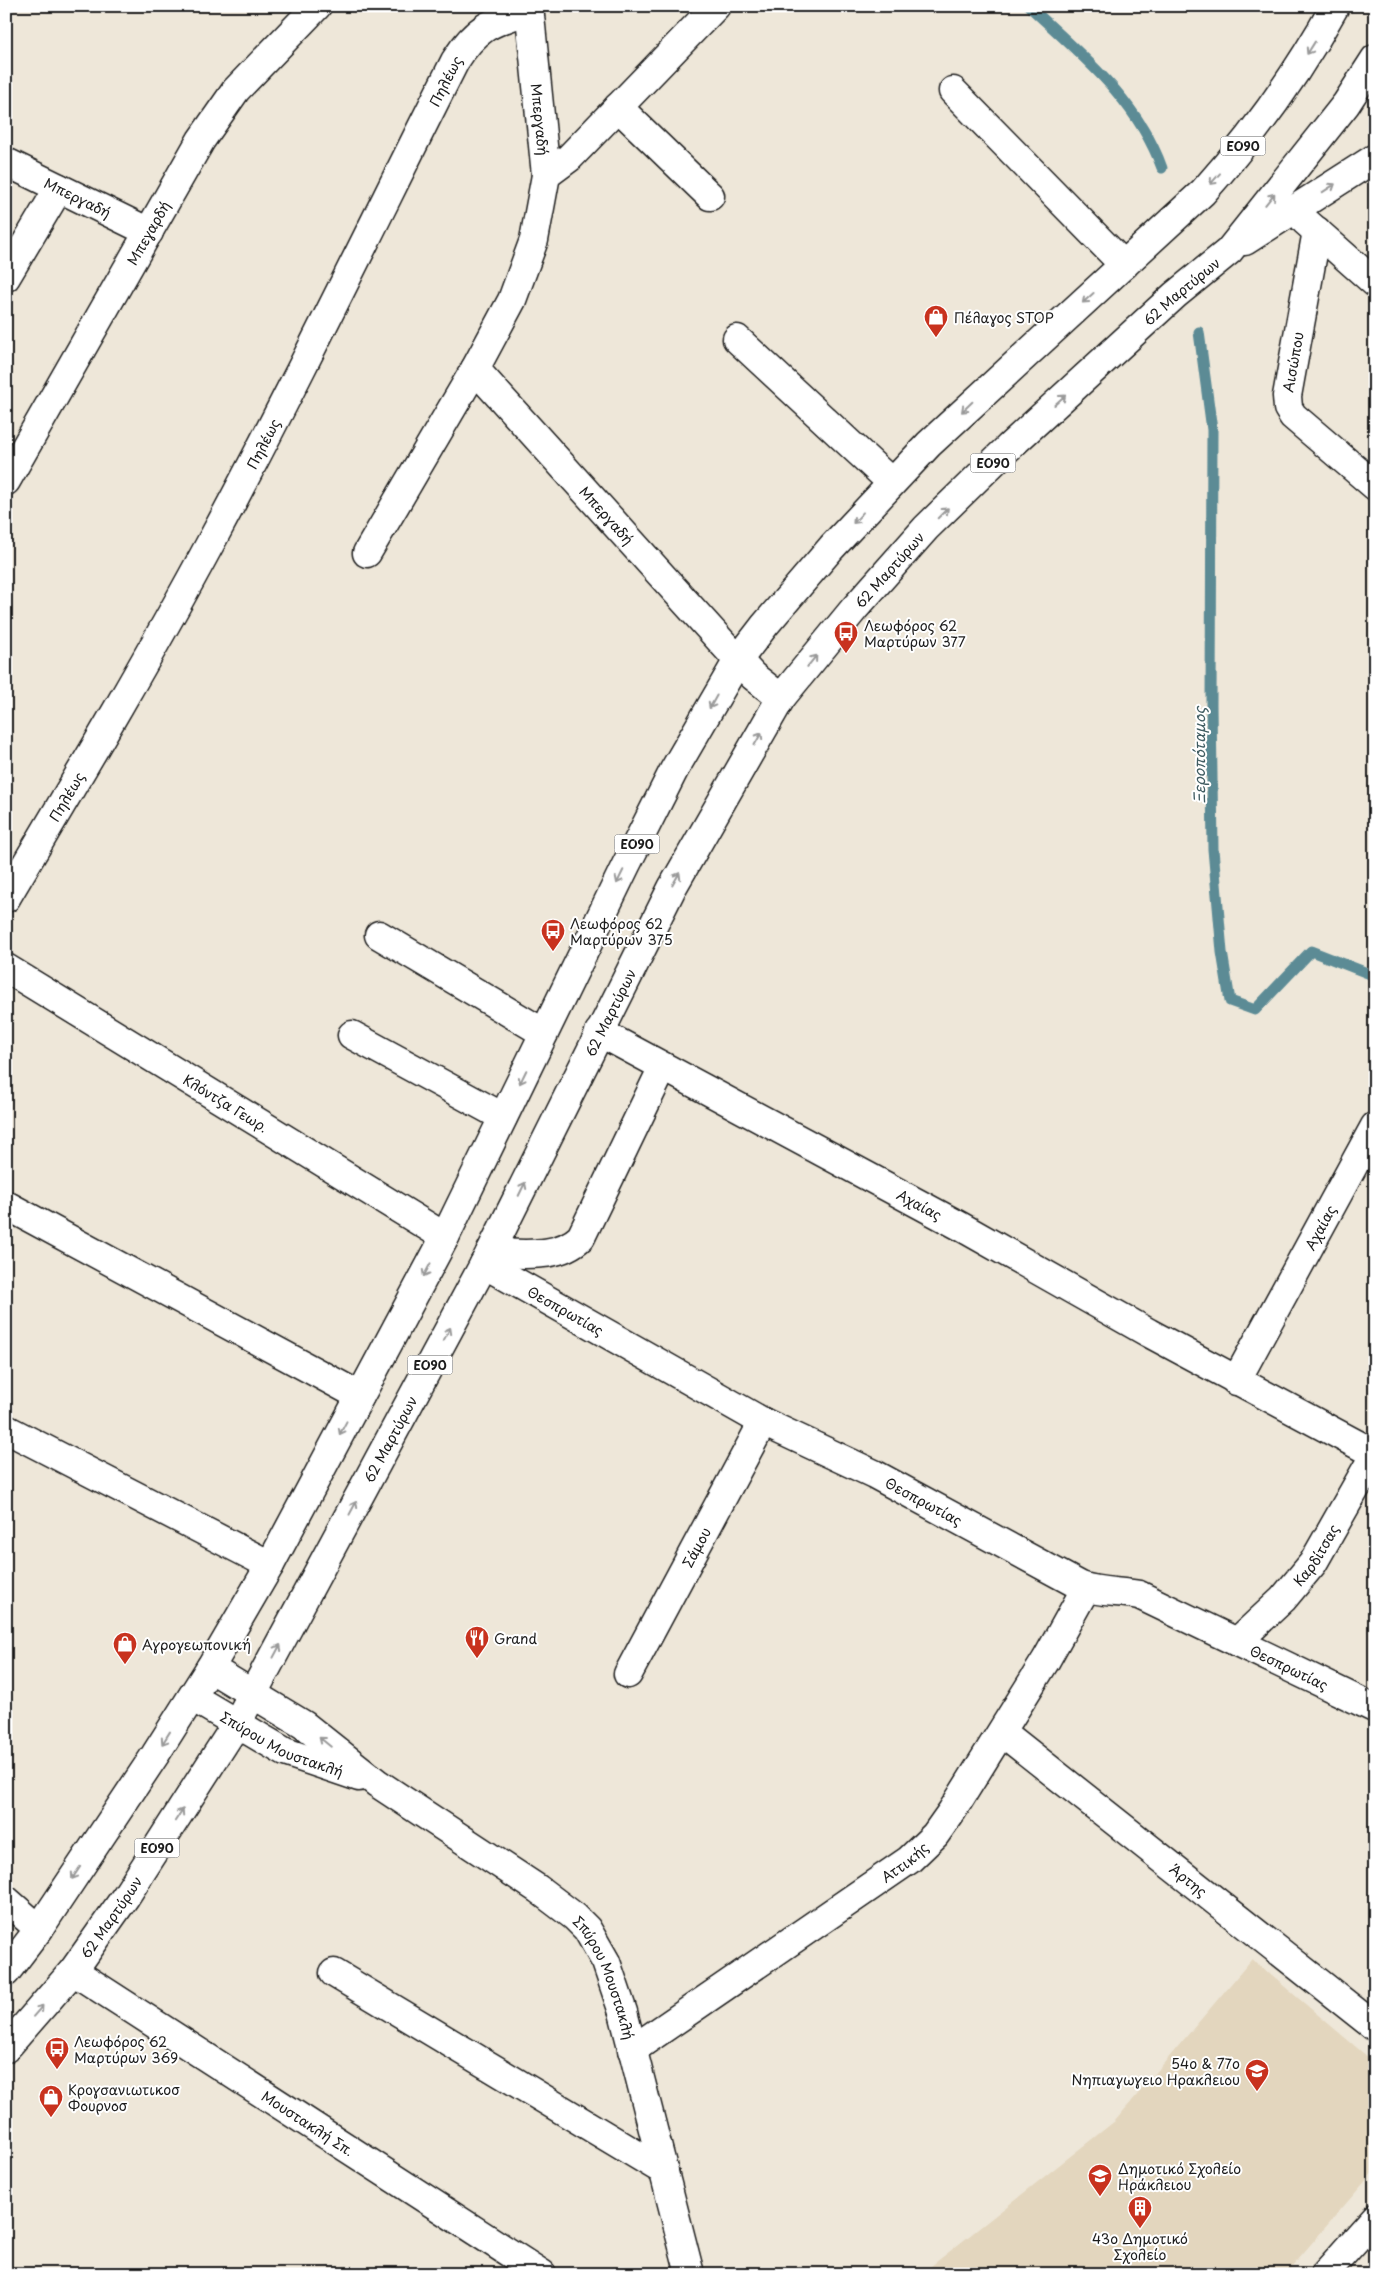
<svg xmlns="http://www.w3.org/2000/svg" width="1381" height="2280" font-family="'Playpen Sans',sans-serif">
<rect width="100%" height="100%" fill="#eee7d9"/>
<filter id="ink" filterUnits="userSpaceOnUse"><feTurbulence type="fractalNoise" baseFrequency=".02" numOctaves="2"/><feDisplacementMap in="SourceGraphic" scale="10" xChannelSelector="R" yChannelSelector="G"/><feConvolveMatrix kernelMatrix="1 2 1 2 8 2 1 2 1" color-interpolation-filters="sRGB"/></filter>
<g filter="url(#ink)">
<path fill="#e3d6be" d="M1252 1959 1375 2063V2170L1285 2274H921L1115 2121Z"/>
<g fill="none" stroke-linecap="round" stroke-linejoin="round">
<g stroke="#5c8b95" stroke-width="11">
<path d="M1029 6C1081 55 1137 99 1162 168"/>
<path d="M1199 332 1212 430 1211 705 1213 849 1222 952 1230 1001 1255 1010 1311 951 1375 976"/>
</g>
<defs>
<g id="minor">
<path id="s1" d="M529 6 546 175 534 240 512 300 475 369 738 660 753 676 781 698"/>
<path d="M953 91 1124 265"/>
<path d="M618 107 710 196"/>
<path id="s2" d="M6 162 149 232"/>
<path d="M546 175 569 158 716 6"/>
<path d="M1305 221 1375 283"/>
<path d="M1317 231 1287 396 1288 408 1293 416 1375 486"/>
<path d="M6 277 59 188"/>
<path d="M737 339 891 482"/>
<path id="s3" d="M6 481 201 140 236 90 317 6"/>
<path d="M367 553 475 369"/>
<path id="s4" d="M6 898C76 780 146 663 211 542 296 384 374 222 455 61 477 26 492 22 530 10"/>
<path d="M379 935 544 1033"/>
<path id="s5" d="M6 968 445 1237"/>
<path id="s6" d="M599 1032 960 1226 1149 1333 1375 1454"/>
<path d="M352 1035 503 1117"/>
<path d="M6 1205 360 1396"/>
<path d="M490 1253C521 1253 557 1260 581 1237L663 1067"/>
<path id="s7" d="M484 1264 763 1422 874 1474 1081 1586C1100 1593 1120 1591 1139 1595L1374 1708"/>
<path id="s8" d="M1236 1381 1375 1126"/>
<path d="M6 1429 270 1565"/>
<path id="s9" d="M1237 1642 1283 1599 1313 1563 1375 1454"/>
<path id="s10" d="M628 1674 763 1422"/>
<path id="s11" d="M1002 1732 1375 2027"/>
<path d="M6 1900 39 1929"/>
<path id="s12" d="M73 1971 542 2274"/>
<path d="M334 1973 664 2171"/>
<path id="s13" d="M632 2050 909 1860 935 1835 952 1811 1046 1660 1086 1588"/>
<path d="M1325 2274 1375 2218"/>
</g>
<g id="major">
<path d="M1245 241 1375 158"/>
<path id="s14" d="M210 1668 304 1725 377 1783 538 1889 575 1917 587 1929 606 1962 623 2012 690 2274"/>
<path id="s15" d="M192 1697 285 1752 359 1777"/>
<path d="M6 1972 39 1929 155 1755 210 1668 270 1565 445 1237 626 865 674 770 738 660 765 625 832 547 929 444 1203 192C1254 135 1298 73 1335 6"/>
<path id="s16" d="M6 2048 73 1971 126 1896 237 1723 490 1253 672 888 781 698 854 609 926 528 1009 447 1175 295 1229 251 1346 104 1375 59"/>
</g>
</defs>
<use href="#minor" stroke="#1c1c1c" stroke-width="31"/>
<use href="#major" stroke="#1c1c1c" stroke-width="31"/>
<use href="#minor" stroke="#fff" stroke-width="28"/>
<use href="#major" stroke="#fff" stroke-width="28"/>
</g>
<defs><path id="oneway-shaft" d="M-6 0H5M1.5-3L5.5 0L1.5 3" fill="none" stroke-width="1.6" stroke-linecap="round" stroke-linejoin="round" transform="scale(1.25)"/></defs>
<g stroke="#999">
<use href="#oneway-shaft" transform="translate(1311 48) rotate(122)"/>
<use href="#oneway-shaft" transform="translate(1215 179) rotate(132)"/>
<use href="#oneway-shaft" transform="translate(1329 188) rotate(-33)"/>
<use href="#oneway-shaft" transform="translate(1270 199) rotate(-51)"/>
<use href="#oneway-shaft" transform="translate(1088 298) rotate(138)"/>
<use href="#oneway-shaft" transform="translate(1060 400) rotate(-42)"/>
<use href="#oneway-shaft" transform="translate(967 407) rotate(136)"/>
<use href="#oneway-shaft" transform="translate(943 513) rotate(-45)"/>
<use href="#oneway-shaft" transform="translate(858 518) rotate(132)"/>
<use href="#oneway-shaft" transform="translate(812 661) rotate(-51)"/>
<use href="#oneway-shaft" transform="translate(713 702) rotate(119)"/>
<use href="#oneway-shaft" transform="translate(758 739) rotate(-60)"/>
<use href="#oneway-shaft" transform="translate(620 877) rotate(116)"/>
<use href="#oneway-shaft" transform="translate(676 879) rotate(-60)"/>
<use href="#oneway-shaft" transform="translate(523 1077) rotate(116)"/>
<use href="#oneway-shaft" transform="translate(522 1189) rotate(-64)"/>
<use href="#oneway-shaft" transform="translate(427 1270) rotate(118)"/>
<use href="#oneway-shaft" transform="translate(447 1334) rotate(-62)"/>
<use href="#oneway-shaft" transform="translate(343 1428) rotate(118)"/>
<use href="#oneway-shaft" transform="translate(353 1508) rotate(-62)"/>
<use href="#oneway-shaft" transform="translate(277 1651) rotate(-62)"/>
<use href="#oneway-shaft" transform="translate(166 1738) rotate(122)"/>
<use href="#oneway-shaft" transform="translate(325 1742) rotate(-141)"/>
<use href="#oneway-shaft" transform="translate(179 1815) rotate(-57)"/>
<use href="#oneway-shaft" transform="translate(76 1873) rotate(124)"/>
<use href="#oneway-shaft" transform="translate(38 2011) rotate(-49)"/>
</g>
</g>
<defs>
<symbol id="shop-pin" viewBox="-11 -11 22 30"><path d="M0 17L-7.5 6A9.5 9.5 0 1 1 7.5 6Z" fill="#c8321e" stroke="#fff"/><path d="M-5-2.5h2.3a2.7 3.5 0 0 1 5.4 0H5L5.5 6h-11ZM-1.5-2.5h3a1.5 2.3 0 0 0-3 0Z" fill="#fff"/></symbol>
<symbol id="bus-pin" viewBox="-11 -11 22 30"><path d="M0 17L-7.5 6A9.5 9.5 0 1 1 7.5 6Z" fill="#c8321e" stroke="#fff"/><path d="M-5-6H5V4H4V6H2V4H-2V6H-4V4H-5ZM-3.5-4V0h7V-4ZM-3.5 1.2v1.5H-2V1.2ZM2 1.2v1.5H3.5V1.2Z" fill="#fff"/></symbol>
<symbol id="restaurant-pin" viewBox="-11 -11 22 30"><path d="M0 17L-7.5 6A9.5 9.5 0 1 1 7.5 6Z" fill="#c8321e" stroke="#fff"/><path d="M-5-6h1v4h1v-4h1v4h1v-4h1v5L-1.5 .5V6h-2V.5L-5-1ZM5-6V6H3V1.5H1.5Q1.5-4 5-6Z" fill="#fff"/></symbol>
<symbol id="school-pin" viewBox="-11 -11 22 30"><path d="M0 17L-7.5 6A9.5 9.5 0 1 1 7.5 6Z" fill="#c8321e" stroke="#fff"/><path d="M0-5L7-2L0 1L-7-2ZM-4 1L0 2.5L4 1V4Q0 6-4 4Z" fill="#fff"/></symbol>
<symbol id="building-pin" viewBox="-11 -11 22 30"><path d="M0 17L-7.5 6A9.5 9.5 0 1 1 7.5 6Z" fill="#c8321e" stroke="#fff"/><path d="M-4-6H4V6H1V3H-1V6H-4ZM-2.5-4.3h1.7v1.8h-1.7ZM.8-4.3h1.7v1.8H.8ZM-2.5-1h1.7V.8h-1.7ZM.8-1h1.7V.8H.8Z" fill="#fff"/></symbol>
</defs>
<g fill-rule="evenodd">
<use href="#shop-pin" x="922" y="303" width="28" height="38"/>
<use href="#bus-pin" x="832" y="619" width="28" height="38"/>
<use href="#bus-pin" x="539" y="917" width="28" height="38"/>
<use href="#restaurant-pin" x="463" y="1624" width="28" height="38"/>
<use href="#shop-pin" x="111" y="1630" width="28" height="38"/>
<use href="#bus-pin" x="43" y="2035" width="28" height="38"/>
<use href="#school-pin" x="1243" y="2057" width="28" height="38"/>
<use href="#shop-pin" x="37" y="2083" width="28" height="38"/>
<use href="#school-pin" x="1086" y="2162" width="28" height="38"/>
<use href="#building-pin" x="1126" y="2194" width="28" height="38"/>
</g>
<g text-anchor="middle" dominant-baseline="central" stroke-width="4" stroke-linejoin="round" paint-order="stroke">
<g fill="#fff" stroke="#606060" stroke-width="1">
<rect x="1220.5" y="136.5" width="45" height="19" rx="4"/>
<rect x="970.5" y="453.5" width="45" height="19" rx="4"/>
<rect x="614.5" y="834.5" width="45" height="19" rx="4"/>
<rect x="407.5" y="1355.5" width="45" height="19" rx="4"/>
<rect x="134.5" y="1838.5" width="45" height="19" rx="4"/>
</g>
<g font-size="12" font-weight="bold" fill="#1c1c1c">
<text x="1243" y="146">ΕΟ90</text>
<text x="993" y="463">ΕΟ90</text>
<text x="637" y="844">ΕΟ90</text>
<text x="430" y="1365">ΕΟ90</text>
<text x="157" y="1848">ΕΟ90</text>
</g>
<g font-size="14" fill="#1c1c1c" stroke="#fff">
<text stroke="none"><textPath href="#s4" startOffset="928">Πηλέως</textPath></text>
<text stroke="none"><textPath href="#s1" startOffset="114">Μπεργαδή</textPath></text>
<text stroke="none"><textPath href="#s2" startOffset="80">Μπεργαδή</textPath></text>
<text stroke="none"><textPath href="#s3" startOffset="286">Μπεγαρδή</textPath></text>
<text stroke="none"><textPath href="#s16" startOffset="2132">62 Μαρτύρων</textPath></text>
<text transform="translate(1293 362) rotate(-80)">Αισώπου</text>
<text stroke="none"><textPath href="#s4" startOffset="522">Πηλέως</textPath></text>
<text stroke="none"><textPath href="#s1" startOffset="575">Μπεργαδή</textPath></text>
<text stroke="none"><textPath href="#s16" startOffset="1728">62 Μαρτύρων</textPath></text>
<text stroke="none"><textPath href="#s4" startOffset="118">Πηλέως</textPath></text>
<text stroke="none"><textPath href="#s16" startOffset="1202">62 Μαρτύρων</textPath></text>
<text stroke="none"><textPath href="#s5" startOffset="258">Κλόντζα Γεωρ.</textPath></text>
<text stroke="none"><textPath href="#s6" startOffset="364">Αχαίας</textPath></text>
<text stroke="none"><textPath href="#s8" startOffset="175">Αχαίας</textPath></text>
<text stroke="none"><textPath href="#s7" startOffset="94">Θεσπρωτίας</textPath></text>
<text stroke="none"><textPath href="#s16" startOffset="722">62 Μαρτύρων</textPath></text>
<text stroke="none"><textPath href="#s7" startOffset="500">Θεσπρωτίας</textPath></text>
<text stroke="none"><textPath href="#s10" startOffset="144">Σάμου</textPath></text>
<text stroke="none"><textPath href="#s9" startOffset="118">Καρδίτσας</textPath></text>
<text stroke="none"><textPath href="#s7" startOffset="904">Θεσπρωτίας</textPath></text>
<text stroke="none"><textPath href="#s15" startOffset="102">Σπύρου Μουστακλή</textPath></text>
<text stroke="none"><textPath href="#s13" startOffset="331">Αττικής</textPath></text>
<text stroke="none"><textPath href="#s11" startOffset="238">Άρτης</textPath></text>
<text stroke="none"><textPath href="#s16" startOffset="168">62 Μαρτύρων</textPath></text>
<text stroke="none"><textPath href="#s14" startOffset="511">Σπύρου Μουστακλή</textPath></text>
<text stroke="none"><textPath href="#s12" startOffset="280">Μουστακλή Σπ.</textPath></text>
</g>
<g font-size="14" fill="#1c1c1c" stroke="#fff" text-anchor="start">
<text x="954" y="317">Πέλαγος STOP</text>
<text x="864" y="625">Λεωφόρος 62<tspan x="864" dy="16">Μαρτύρων 377</tspan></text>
<text x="570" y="923">Λεωφόρος 62<tspan x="570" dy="16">Μαρτύρων 375</tspan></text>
<text x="494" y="1638">Grand</text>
<text x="142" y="1644">Αγρογεωπονική</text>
<text x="74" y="2041">Λεωφόρος 62<tspan x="74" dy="16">Μαρτύρων 369</tspan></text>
<text x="1240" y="2063" text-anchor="end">54ο &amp; 77ο<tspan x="1240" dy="16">Νηπιαγωγειο Ηρακλειου</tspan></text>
<text x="68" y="2089">Κρογσανιωτικοσ<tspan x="68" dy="16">Φουρνοσ</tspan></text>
<text x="1118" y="2168">Δημοτικό Σχολείο<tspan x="1118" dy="16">Ηράκλειου</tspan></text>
<text x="1140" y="2238" text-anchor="middle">43ο Δημοτικό<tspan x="1140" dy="16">Σχολείο</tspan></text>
</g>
<g font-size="15" font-style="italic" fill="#415d62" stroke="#fff">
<text transform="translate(1198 755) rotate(-90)">Ξεροπόταμος</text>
</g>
</g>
<rect width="1381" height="2280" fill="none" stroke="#fff" stroke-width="25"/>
<rect x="12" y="12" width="1356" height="2255" fill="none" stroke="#1c1c1c" stroke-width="2" filter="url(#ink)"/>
</svg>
